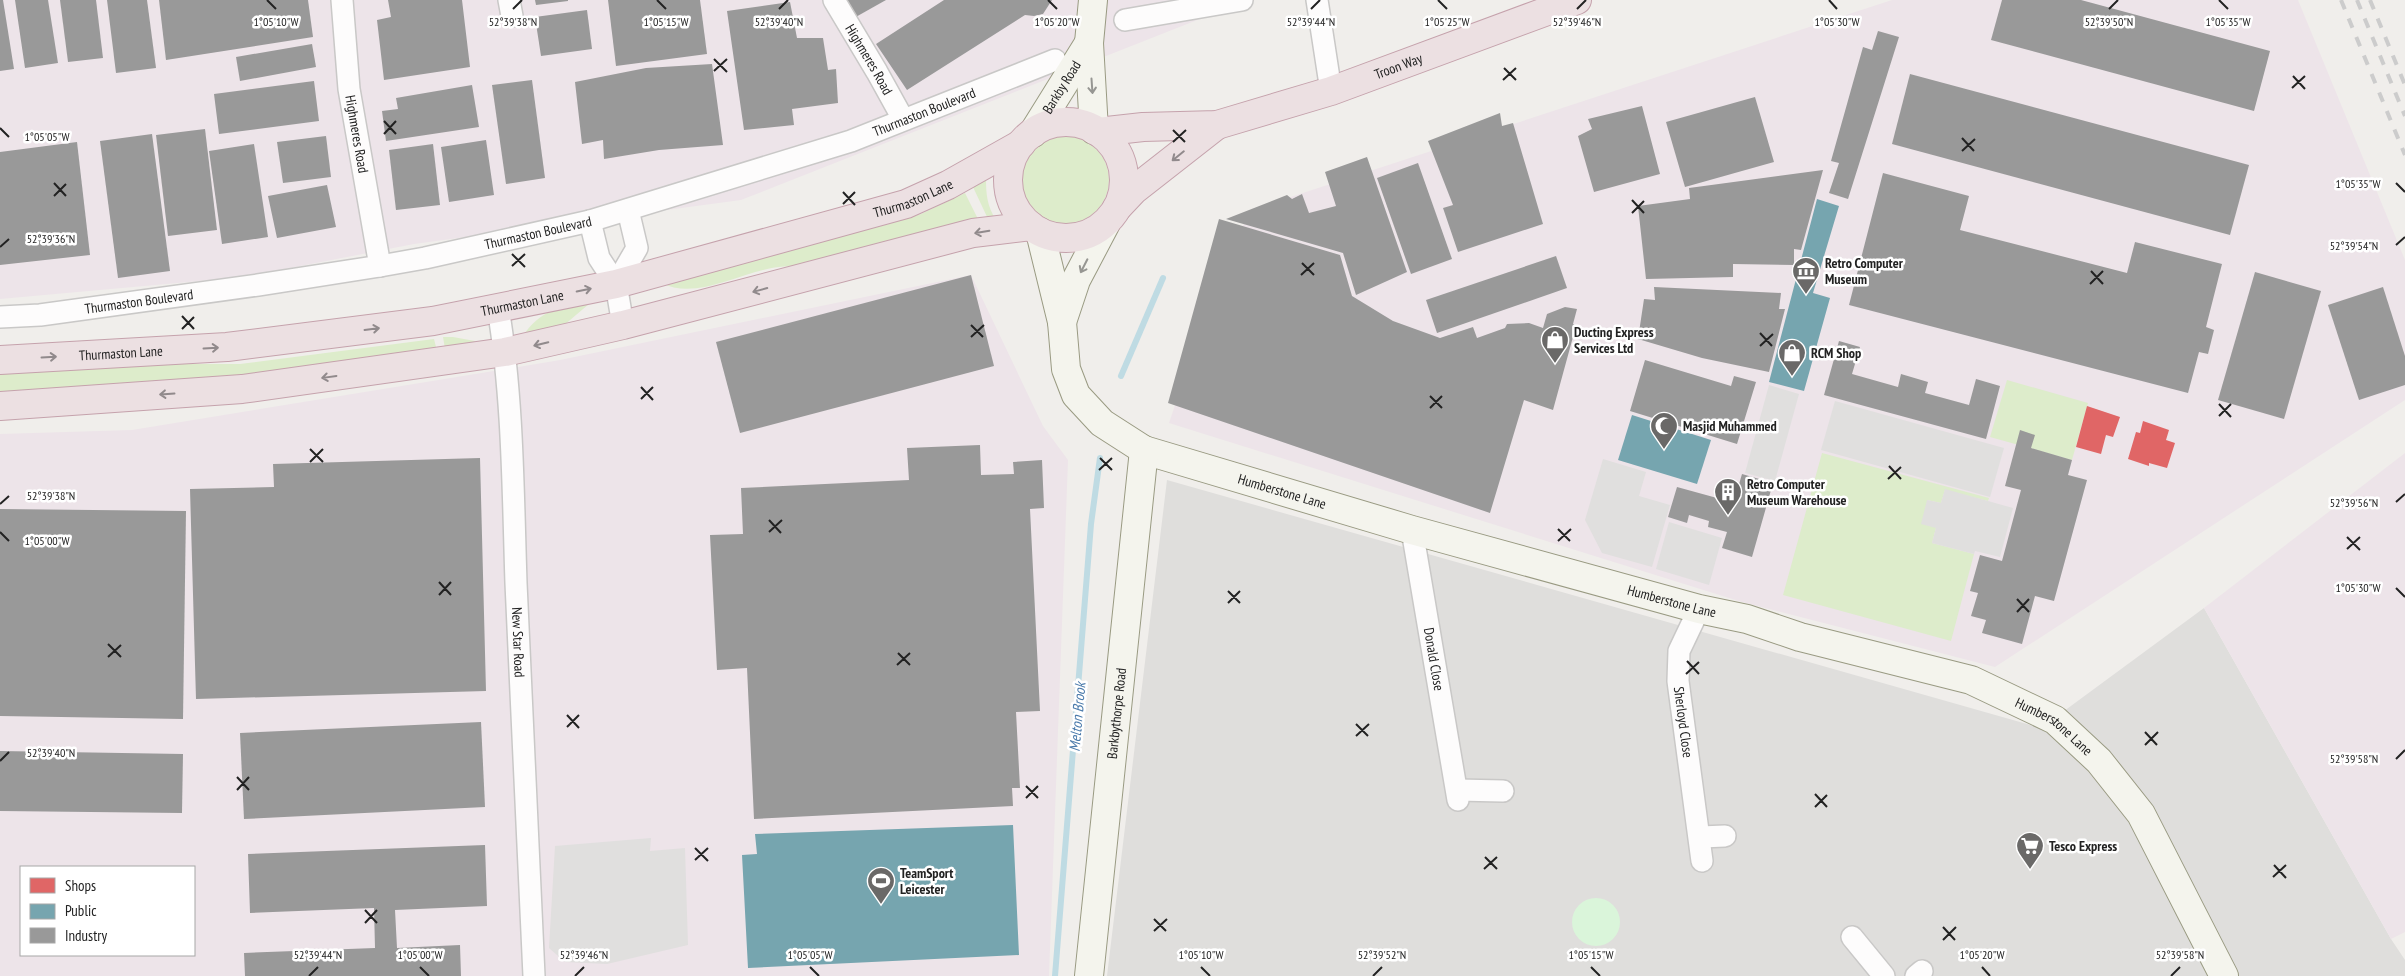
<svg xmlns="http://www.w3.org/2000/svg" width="2405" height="976" font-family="'PT Sans Narrow',sans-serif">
<rect width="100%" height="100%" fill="#f0eeeb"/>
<path fill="#dfdedc" d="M1167 480 2041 728 2204 608 2391 939 2405 960V976H1107Z"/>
<g fill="#ede4e9" fill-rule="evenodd">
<path d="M0 0H1248L741 200 414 244 244 277 0 299Z"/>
<path d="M1892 0H2298L2405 260V400L1995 667 1742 602 1169 423 1232 237 1260 207Z"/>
<path d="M971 275 1043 426 1068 460 1049 976H0V434L132 430 506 369 560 360ZM21 867H194V955H21Z"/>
<path d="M2405 453V932L2391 939 2204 608Z"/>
</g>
<g fill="#ddeccb">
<circle cx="1065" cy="180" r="44"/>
<path d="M986 178C986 194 987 206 996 220L989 221 973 187Z"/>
<path d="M965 193 980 223 806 267C797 267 788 266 779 267 741 271 698 301 661 283L889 224 921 214Z"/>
<path d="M596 298 563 326 528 335 525 333C543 308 568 304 596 298Z"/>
<path d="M443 337H453L475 341 476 344 445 349Z"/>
<path d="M434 339 437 351 230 379 0 394V373L130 364H240Z"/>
<path d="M2007 380 2088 403 2072 460 1990 437Z"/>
<path d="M1822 453 1989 498 1988 501 1945 490 1941 503 1927 500 1936 528 1932 543 1974 554 1951 641 1783 595Z"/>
</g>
<circle fill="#daf5da" cx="1596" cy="922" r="24"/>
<g fill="#e0dfde">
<path d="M1769 385 1799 394 1775 481 1745 473Z"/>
<path d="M1835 401 2004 448 1990 497 1821 450Z"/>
<path d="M1603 459 1646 472 1639 496 1670 505 1652 567 1602 553 1585 520Z"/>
<path d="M1945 489 2013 508 2000 557 1975 551 1974 554 1932 543 1936 528 1921 524 1927 500 1941 503Z"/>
<path d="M1669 522 1722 538 1709 585 1656 569Z"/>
<path d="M651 838 650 851 685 848 688 945 607 964 565 962 549 948 555 846Z"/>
</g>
<g fill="#e06666">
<path d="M2087 406 2120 417 2113 437 2106 435 2101 454 2076 447Z"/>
<path d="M2143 421 2169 430 2166 440 2175 443 2167 468 2149 463V466L2128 459 2136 432 2140 433Z"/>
</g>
<g fill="#76a5af">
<path d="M1817 199 1839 206 1813 293 1830 298 1804 391 1769 382Z"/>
<path d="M1632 415 1711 440 1697 484 1618 460Z"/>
<path d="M1013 825 1019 955 748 968 742 855 757 854 755 834Z"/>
</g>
<g fill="#999">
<path d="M0 0H3L14 69 0 71Z"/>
<path d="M15 0H48L58 63 25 68Z"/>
<path d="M60 0H96L103 58 68 62Z"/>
<path d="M107 0H147L156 68 116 73Z"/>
<path d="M159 0H308L313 37 166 60Z"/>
<path d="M388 0H462L470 67 384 80 377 20 391 17Z"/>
<path d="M535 0H568V1L536 5Z"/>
<path d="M608 0H700L707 54 616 66Z"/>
<path d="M845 0H886L854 18Z"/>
<path d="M944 0H1052L1043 14 1034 16 1025 15 907 90 876 44Z"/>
<path d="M2002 0H2081L2270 51 2254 111 1991 40Z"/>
<path d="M790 2 797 38H823L828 70 836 69 838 103 792 109 794 125 744 130 727 11Z"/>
<path d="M587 10 592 49 541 56 535 17Z"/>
<path d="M1878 31 1899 37 1848 199 1829 193 1839 163 1831 161 1863 47 1872 50Z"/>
<path d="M312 44 316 67 240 81 236 57Z"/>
<path d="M712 64 723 145 659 150 604 159 603 140 582 144 575 82 646 68Z"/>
<path d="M1910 74 2249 165 2230 235 1892 144Z"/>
<path d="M532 80 545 178 506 184 492 85Z"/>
<path d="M314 81 319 121 219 134 214 94Z"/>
<path d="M472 85 479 127 386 141 382 111 398 109 396 98Z"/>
<path d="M1755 97 1774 162 1685 187 1666 122Z"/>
<path d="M1642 106 1660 174 1594 192 1578 136 1592 129 1588 119Z"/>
<path d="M1500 113 1502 126 1513 123 1543 224 1458 252 1443 208 1453 205 1428 141Z"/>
<path d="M205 129 217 230 168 236 156 135Z"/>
<path d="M152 134 170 271 118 278 100 141Z"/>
<path d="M326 136 331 177 283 183 277 142Z"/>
<path d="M486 140 494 195 449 202 441 147Z"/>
<path d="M77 142 90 255 0 265V152Z"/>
<path d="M254 144 268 237 222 244 209 151Z"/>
<path d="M433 144 440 205 396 210 389 150Z"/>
<path d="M1367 157 1407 272 1356 295 1343 253 1226 219 1287 195 1292 199 1302 194 1309 213 1336 206 1325 172Z"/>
<path d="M1418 163 1452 259 1411 274 1377 178Z"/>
<path d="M1823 170 1801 250 1794 249V265L1733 264V277L1646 279 1638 206 1690 199 1689 188Z"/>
<path d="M1883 173 1969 196 1960 230 2127 273 2135 242 2222 264 2206 327 2214 330 2208 354 2199 352 2188 393 1849 305Z"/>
<path d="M327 185 336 227 277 238 268 196Z"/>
<path d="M1219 219 1340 255 1352 296 1393 321 1440 338 1473 327 1477 338 1505 328 1507 324 1529 323 1543 328 1547 314 1565 307 1577 309 1573 324 1576 326 1553 410 1524 400 1490 513 1168 403Z"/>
<path d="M1556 256 1567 288 1437 333 1426 300Z"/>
<path d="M2255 272 2321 291 2284 419 2218 400Z"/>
<path d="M971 275 994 366 740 433 716 342Z"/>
<path d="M1654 287 1781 293 1779 309H1785L1769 372 1702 358 1638 339 1644 299 1655 300Z"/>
<path d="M2383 287 2405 356V385L2359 400 2328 305Z"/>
<path d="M1839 341 1860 347 1852 374 1898 387 1901 374 1928 382 1925 393 1969 405 1976 379 2000 386 1986 439 1824 395Z"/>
<path d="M1645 360 1731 386 1734 376 1756 382 1737 444 1630 411Z"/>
<path d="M2020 430 2035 435 2031 448 2072 460 2068 475 2087 480 2054 601 2035 596 2022 644 1982 633 1986 620 1971 616 1978 593 1970 591 1980 555 2002 561 2021 490 2005 486Z"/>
<path d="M980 445 981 475 1014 474 1013 462 1042 460 1044 508 1030 509 1040 711 1016 712 1020 788H1012L1013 806 754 819 747 668 717 670 710 535 743 534 741 488 909 480 907 448Z"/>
<path d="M480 458 486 691 196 699 190 489 274 487 273 464Z"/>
<path d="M1742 474 1773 483 1752 557 1722 548 1727 532 1708 527 1709 521 1689 515 1687 523 1668 517 1677 487 1717 498 1718 493 1735 498Z"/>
<path d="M0 509 186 511 183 719 0 716Z"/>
<path d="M481 722 485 807 244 819 240 733Z"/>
<path d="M0 751 183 754 182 813 0 811Z"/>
<path d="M485 845 487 906 395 910 397 948 460 945 461 976H245L244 953 375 948 374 908 250 913 248 854Z"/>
</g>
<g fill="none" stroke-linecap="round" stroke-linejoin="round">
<g stroke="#bfdbe3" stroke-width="6">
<path d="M1121 376 1163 278"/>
<path d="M1055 976 1091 524 1100 458"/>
</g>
<defs>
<g id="street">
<path id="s1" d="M342 0 349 89 380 266"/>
<path d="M509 0 512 16"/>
<path id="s2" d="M834 0 877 72 903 119"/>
<path d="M1317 0 1331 91"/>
<path d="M1125 20 1242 0"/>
<path d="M590 221 599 258 616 284 623 325"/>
<path d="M616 284 637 248 628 210"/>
<path id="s3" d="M498 308C513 398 513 492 516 583 521 714 527 845 534 976"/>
<path id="s4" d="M0 317 40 315 258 285 380 266 425 258 590 221 851 141 1055 60"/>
<path id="s5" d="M1412 530 1458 800"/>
<path id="s6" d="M1699 609 1679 651 1678 681 1702 861"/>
<path d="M1457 790 1503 791"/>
<path d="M1701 837 1725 836"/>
<path d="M1852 937 1884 976"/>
<path d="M1916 976 1922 971"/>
</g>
<g id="secondary">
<path d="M1093 0 1089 43 1094 130"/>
<path id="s7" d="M1033 133 1089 43"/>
<path id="s8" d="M1040 232 1062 322 1066 369 1076 395 1102 423 1144 450 1412 530 1699 609 1747 619 1800 637 1971 680 2055 720 2099 761 2141 814 2224 976"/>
<path d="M1062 322 1076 280 1106 223"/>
<path id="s9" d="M1089 976 1144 450"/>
</g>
<g id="highway">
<circle cx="1066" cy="180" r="58"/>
<path id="s10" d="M1098 132 1143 127 1217 125 1331 91 1577 0"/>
<path d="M1117 208 1134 190 1217 125"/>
<path id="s11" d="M0 360 227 347 433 321 616 284 906 204 948 185 1021 144"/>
<path d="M0 406 242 389 505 352 623 325 973 233 1031 226"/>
</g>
</defs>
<use href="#street" stroke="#c9c8c7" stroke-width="24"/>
<use href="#secondary" stroke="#999a82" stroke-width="30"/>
<use href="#highway" stroke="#c5a2ac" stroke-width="30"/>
<use href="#street" stroke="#fdfcfc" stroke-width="21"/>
<use href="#secondary" stroke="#f4f4ed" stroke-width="28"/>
<use href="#highway" stroke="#ece0e2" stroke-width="28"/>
<g stroke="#ccc" stroke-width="4" stroke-dasharray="10 10" stroke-linecap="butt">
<path d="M2341 0 2405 155"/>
<path d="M2357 0 2405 116"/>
<path d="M2370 0 2405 85"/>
</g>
</g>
<defs><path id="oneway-shaft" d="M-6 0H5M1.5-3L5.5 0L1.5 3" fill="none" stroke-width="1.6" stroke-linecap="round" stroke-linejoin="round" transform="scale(1.25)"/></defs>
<g stroke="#969692">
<use href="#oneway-shaft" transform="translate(1092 86) rotate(86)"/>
<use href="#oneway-shaft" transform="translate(1084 266) rotate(117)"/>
</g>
<g stroke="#918a8c">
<use href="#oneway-shaft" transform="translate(1178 156) rotate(141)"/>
<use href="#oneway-shaft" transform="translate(982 232) rotate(170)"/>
<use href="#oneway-shaft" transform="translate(584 290) rotate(-12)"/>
<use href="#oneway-shaft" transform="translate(760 290) rotate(165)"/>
<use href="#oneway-shaft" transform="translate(372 329) rotate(-7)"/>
<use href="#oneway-shaft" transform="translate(541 344) rotate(167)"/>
<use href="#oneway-shaft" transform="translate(211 348) rotate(-3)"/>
<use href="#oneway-shaft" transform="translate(49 357) rotate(-3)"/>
<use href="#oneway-shaft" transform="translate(329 377) rotate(172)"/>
<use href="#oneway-shaft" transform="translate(167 394) rotate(176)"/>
</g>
<path fill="none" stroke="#222" stroke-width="2" d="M267 0 276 9M657 0 666 9M1048 0 1057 9M1438 0 1447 9M1829 0 1837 9M2219 0 2228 9M513 9 522 0M779 9 788 0M1311 9 1320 0M1577 9 1586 0M2109 9 2118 0M714 59 727 72M1504 68 1516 80M714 71 727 59M2293 76 2305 89M1503 80 1516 68M2292 88 2305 76M384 121 396 134M0 128 9 137M1173 130 1185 142M384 134 396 121M1962 138 1974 151M1173 142 1186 130M1962 151 1975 139M54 183 66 196M2396 183 2405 192M843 192 855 205M54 196 66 184M1632 200 1644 213M843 204 855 192M1632 213 1644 201M2396 245 2405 237M0 247 9 239M512 254 525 267M1302 263 1314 275M512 266 525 254M2091 271 2103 284M1301 275 1314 263M2090 284 2103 271M182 316 194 329M971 325 983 337M182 329 194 317M1760 333 1772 346M971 337 984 325M1760 346 1773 334M641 387 653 400M1430 396 1442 408M641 399 653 387M2219 404 2231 417M1430 408 1442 396M2219 416 2231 404M310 449 323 462M1100 458 1112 470M310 462 323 449M1889 466 1901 479M1099 470 1112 458M1888 479 1901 467M2396 502 2405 494M0 504 9 496M769 520 781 533M1558 529 1570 541M0 532 9 541M769 532 782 520M2347 537 2360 550M1558 541 1571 529M2347 549 2360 537M439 582 451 595M2396 588 2405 597M1228 591 1240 603M439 595 451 582M2017 599 2029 612M1228 603 1240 591M2017 612 2029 599M108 644 121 657M898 653 910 665M108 657 121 645M1687 661 1699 674M897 665 910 653M1686 674 1699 662M567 715 579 728M1356 724 1368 736M567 727 579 715M2145 732 2157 745M1356 736 1369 724M2145 745 2158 732M2396 759 2405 750M0 761 9 752M237 777 249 790M1026 786 1038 798M237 790 249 777M1815 794 1827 807M1026 798 1038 786M1815 807 1827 795M695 848 708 861M1485 857 1497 869M695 860 708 848M2274 865 2286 878M1484 869 1497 857M2273 877 2286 865M365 910 377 923M1154 919 1166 931M365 923 377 910M1943 927 1955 940M1154 931 1167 919M1943 940 1956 927M420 967 429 976M810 967 819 976M1201 967 1210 976M1591 967 1600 976M1982 967 1990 976M309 976 318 967M575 976 584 967M1373 976 1382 967M2171 976 2180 967"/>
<defs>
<symbol id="museum-pin" viewBox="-11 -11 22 30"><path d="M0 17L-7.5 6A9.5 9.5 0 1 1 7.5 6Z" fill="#6a6968" stroke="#fff"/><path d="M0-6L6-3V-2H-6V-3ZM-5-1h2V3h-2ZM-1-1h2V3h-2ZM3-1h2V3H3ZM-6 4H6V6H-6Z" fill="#fff"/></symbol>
<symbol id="shop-pin" viewBox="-11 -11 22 30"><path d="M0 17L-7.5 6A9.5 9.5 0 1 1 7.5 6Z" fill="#6a6968" stroke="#fff"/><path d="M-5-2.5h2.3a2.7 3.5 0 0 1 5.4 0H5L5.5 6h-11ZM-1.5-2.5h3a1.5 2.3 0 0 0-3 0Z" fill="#fff"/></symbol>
<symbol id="mosque-pin" viewBox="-11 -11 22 30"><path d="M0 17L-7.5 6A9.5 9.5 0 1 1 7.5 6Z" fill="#6a6968" stroke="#fff"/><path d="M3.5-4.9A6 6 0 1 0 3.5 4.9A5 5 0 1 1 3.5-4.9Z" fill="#fff"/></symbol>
<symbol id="building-pin" viewBox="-11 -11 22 30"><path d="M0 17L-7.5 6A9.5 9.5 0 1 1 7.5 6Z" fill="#6a6968" stroke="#fff"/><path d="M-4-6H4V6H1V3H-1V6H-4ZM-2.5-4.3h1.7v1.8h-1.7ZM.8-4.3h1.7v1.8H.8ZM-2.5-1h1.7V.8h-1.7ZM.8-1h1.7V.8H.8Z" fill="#fff"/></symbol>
<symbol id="supermarket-pin" viewBox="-11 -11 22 30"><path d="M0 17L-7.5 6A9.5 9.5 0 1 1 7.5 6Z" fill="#6a6968" stroke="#fff"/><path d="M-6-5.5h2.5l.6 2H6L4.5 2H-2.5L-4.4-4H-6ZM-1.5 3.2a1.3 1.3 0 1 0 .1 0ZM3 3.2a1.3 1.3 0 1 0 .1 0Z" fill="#fff"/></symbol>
<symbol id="stadium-pin" viewBox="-11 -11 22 30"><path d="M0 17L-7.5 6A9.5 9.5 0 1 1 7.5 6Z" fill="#6a6968" stroke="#fff"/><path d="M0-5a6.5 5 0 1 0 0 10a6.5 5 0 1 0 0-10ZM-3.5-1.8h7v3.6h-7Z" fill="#fff"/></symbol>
</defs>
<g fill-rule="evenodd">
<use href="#museum-pin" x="1790" y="255" width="32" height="43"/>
<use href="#shop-pin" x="1539" y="324" width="32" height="43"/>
<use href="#shop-pin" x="1776" y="337" width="32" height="43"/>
<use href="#mosque-pin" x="1648" y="410" width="32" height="43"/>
<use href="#building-pin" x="1712" y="476" width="32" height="43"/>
<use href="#supermarket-pin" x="2014" y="830" width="32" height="43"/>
<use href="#stadium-pin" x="865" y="865" width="32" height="43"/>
</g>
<g text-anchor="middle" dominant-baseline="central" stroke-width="5" stroke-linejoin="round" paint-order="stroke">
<g font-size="14" fill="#222" stroke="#fff">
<text stroke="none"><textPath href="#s2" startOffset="69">Highmeres Road</textPath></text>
<text stroke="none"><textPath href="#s10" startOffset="310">Troon Way</textPath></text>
<text stroke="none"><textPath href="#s7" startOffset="54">Barkby Road</textPath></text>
<text stroke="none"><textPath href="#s4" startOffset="950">Thurmaston Boulevard</textPath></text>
<text stroke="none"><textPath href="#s1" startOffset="135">Highmeres Road</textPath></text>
<text stroke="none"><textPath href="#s11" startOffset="931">Thurmaston Lane</textPath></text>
<text stroke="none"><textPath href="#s4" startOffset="545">Thurmaston Boulevard</textPath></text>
<text stroke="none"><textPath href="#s4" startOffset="140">Thurmaston Boulevard</textPath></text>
<text stroke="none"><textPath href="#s11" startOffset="526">Thurmaston Lane</textPath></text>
<text stroke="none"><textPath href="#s11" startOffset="121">Thurmaston Lane</textPath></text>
<text stroke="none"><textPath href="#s8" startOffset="400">Humberstone Lane</textPath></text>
<text stroke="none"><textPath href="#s8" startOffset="805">Humberstone Lane</textPath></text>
<text stroke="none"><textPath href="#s3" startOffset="335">New Star Road</textPath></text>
<text stroke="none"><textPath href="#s5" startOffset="131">Donald Close</textPath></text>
<text stroke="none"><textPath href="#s9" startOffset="264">Barkbythorpe Road</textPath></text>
<text stroke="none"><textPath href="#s6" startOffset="118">Sherloyd Close</textPath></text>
<text stroke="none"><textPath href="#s8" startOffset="1210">Humberstone Lane</textPath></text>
</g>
<g font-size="14" font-weight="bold" fill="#222" stroke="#fff" text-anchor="start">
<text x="1825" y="263">Retro Computer<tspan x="1825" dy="16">Museum</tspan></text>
<text x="1574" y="332">Ducting Express<tspan x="1574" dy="16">Services Ltd</tspan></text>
<text x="1811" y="353">RCM Shop</text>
<text x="1683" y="426">Masjid Muhammed</text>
<text x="1747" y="484">Retro Computer<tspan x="1747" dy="16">Museum Warehouse</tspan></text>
<text x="2049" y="846">Tesco Express</text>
<text x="900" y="873">TeamSport<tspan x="900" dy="16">Leicester</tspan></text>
</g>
<g font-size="15" font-style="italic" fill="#4a7aab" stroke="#fff">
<text transform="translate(1077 717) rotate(-85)">Melton Brook</text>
</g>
</g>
<g font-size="12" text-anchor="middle" fill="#222" stroke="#fff" stroke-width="5" stroke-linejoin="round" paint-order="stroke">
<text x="513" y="26">52°39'38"N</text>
<text x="779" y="26">52°39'40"N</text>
<text x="1311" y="26">52°39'44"N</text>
<text x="1577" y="26">52°39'46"N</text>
<text x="2109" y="26">52°39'50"N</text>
<text x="276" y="26">1°05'10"W</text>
<text x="666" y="26">1°05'15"W</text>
<text x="1057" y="26">1°05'20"W</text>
<text x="1447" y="26">1°05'25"W</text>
<text x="1837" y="26">1°05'30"W</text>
<text x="2228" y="26">1°05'35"W</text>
<text x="47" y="141">1°05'05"W</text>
<text x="2358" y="188">1°05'35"W</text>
<text x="51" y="243">52°39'36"N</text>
<text x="2354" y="250">52°39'54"N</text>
<text x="51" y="500">52°39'38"N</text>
<text x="2354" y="507">52°39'56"N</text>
<text x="47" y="545">1°05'00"W</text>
<text x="2358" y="592">1°05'30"W</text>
<text x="51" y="757">52°39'40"N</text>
<text x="2354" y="763">52°39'58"N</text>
<text x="420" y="959">1°05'00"W</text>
<text x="810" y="959">1°05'05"W</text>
<text x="1201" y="959">1°05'10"W</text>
<text x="1591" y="959">1°05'15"W</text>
<text x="1982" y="959">1°05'20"W</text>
<text x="318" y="959">52°39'44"N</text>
<text x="584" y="959">52°39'46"N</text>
<text x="1382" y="959">52°39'52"N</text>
<text x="2180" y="959">52°39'58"N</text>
</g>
<rect x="20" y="866" width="175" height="90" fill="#ffffff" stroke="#a7a7a7"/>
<rect x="30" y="878" width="25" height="15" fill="#e06666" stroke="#a7a7a7"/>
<text x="65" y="891" font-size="15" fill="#222222">Shops</text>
<rect x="30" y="904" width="25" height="15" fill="#76a5af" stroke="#a7a7a7"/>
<text x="65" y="916" font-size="15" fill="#222222">Public</text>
<rect x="30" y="928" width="25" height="15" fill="#999999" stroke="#a7a7a7"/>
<text x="65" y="941" font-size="15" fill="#222222">Industry</text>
</svg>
